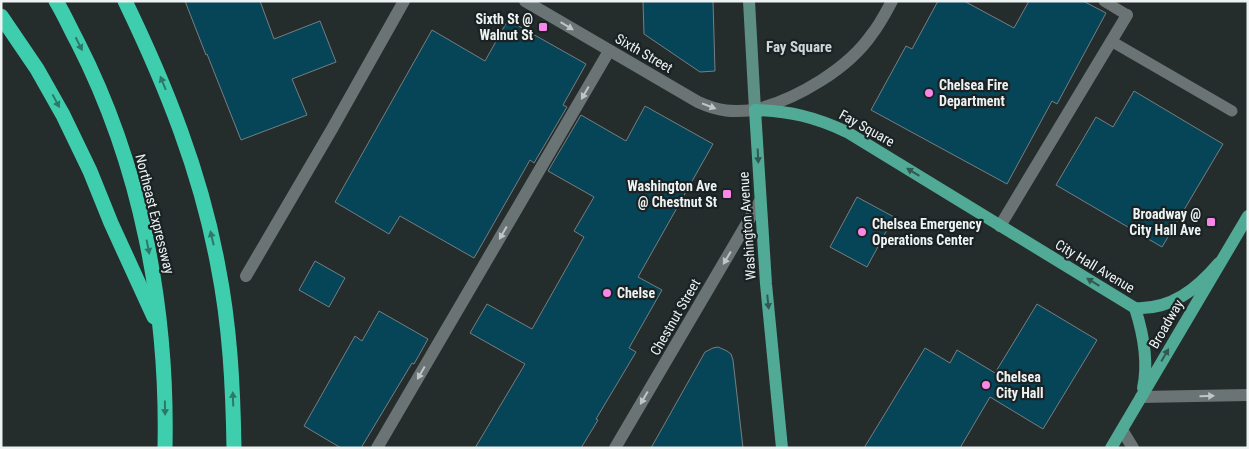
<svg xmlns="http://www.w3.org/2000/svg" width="1249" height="449" font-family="'Roboto Condensed',sans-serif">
<rect width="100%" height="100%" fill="#252c2c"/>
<g fill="#064458" stroke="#767e81">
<path d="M185 1H260L274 39 320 21 336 62 292 79 307 115 241 140 207 54 206 55Z"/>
<path d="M643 1H713L715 71 700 72 644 34Z"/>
<path d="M938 1H964L1014 28 1029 1H1083L1106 13 1057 104 1052 101 1007 184 871 110 906 46 912 49Z"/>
<path d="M508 20 586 64 563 105 567 107 534 163 530 160 474 258 400 216 389 234 335 202 432 30 485 61Z"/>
<path d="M1134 91 1223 144 1162 247 1056 185 1096 117 1113 127Z"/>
<path d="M645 106 713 144 638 277 662 290 629 348 636 352 596 419 598 420 581 448H475L525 364 470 333 487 304 532 329 584 237 574 231 594 197 548 171 581 115 626 141Z"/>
<path d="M857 197 894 217 867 267 830 247Z"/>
<path d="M315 261 345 278 329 307 299 290Z"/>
<path d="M1037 304 1097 340 1043 429 990 397 960 448H864L925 348 950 363 957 350 995 373Z"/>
<path d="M379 311 428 339 414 364 412 363 361 448H341L304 426 355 336 362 341Z"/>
<path d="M718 347 727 351 731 354 733 360 743 448H651L705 352 713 348Z"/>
</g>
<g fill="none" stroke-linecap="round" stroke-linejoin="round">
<g stroke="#6b7474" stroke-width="11">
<path d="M1104 1 1127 15"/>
<path d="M1111 41 1232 111"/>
</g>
<g stroke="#6b7474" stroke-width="12">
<path d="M758 109C798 98 848 69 872 34 880 24 886 12 892 1"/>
<path d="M1000 226 1127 15"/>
<path d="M246 276 332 129 404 1"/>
<path d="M1141 397 1248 395"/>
<path d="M1122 430 1133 448"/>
<path d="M377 448 609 51"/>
</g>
<g stroke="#6b7474" stroke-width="12">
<path d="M525 1 698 102C720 112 732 112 755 110"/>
<path d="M615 448 760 201"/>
</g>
<path stroke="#5e8f85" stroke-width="12" d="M749 1 755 110"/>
<g stroke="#51aa96" stroke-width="12">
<path d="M1135 308C1143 333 1149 361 1143 388"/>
<path d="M782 448 766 284 755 110C790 111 815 117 847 132L1135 308C1171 310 1197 289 1219 263"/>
<path d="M1111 448 1248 216"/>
</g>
<g stroke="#3fcead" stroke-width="15">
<path d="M56 1C64 14 70 28 77 41 141 166 168 308 165 448"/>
<path d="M125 1C166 86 201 173 218 266 230 326 233 387 234 448"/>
<path d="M1 16 37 69 63 115 90 171 111 223 154 317"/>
</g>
</g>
<defs><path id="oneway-solid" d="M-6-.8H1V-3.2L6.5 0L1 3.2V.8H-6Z" transform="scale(1.25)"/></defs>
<g fill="#c0c6c6">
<use href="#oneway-solid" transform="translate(567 26) rotate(31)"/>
<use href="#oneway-solid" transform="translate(585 93) rotate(120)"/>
<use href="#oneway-solid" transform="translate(709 106) rotate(21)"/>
<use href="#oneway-solid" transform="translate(503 233) rotate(120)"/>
<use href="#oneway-solid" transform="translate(727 258) rotate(121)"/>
<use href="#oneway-solid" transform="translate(421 373) rotate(120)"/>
<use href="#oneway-solid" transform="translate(1207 396) rotate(-1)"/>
<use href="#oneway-solid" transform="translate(644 398) rotate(120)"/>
</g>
<g fill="#2d7868">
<use href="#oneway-solid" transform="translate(79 44) rotate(63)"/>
<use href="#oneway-solid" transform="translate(163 83) rotate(-112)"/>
<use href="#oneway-solid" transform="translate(56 101) rotate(62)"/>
<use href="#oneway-solid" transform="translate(212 238) rotate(-103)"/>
<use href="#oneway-solid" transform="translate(148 247) rotate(79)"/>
<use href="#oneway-solid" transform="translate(233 399) rotate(-92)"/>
<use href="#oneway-solid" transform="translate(165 408) rotate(89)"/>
</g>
<g fill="#315851">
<use href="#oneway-solid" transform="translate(758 156) rotate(87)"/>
<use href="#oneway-solid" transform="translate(913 172) rotate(-149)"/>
<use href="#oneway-solid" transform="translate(1093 282) rotate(-149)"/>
<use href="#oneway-solid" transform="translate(768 302) rotate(84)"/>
<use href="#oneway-solid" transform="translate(1165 355) rotate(-60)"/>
</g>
<g fill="#f987e8" stroke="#1b2223" stroke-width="2">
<rect x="538" y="22" width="10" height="10" rx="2.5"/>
<circle cx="929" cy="93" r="5"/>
<rect x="722" y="189" width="10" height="10" rx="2.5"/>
<rect x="1206" y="217" width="10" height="10" rx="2.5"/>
<circle cx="862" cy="232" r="5"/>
<circle cx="607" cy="293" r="5"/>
<circle cx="986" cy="385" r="5"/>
</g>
<g text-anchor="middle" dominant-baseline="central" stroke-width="4.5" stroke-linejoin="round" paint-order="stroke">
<g font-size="14" font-weight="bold" fill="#edf2f2" stroke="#1b2223" text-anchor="start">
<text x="533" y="19" text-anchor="end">Sixth St @<tspan x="533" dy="16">Walnut St</tspan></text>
<text x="939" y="85">Chelsea Fire<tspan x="939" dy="16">Department</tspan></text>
<text x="717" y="186" text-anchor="end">Washington Ave<tspan x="717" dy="16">@ Chestnut St</tspan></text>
<text x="1201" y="214" text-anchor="end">Broadway @<tspan x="1201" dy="16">City Hall Ave</tspan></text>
<text x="872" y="224">Chelsea Emergency<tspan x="872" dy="16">Operations Center</tspan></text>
<text x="617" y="293">Chelse</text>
<text x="996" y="377">Chelsea<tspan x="996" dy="16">City Hall</tspan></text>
</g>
<g font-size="14" fill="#edf2f2" stroke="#1b2223">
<text transform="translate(644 53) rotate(30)">Sixth Street</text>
<text transform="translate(867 128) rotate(29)">Fay Square</text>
<text transform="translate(155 214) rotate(76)">Northeast Expressway</text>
<text transform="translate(747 226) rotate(-94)">Washington Avenue</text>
<text transform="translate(1095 266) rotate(31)">City Hall Avenue</text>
<text transform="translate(675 317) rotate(-60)">Chestnut Street</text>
<text transform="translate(1166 324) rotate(-60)">Broadway</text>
</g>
<g font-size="15" font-weight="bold" fill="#ced8d8" stroke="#1b2223">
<text x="799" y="47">Fay Square</text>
</g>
</g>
<rect width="1249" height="449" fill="none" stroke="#edf2f2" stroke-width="5"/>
</svg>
